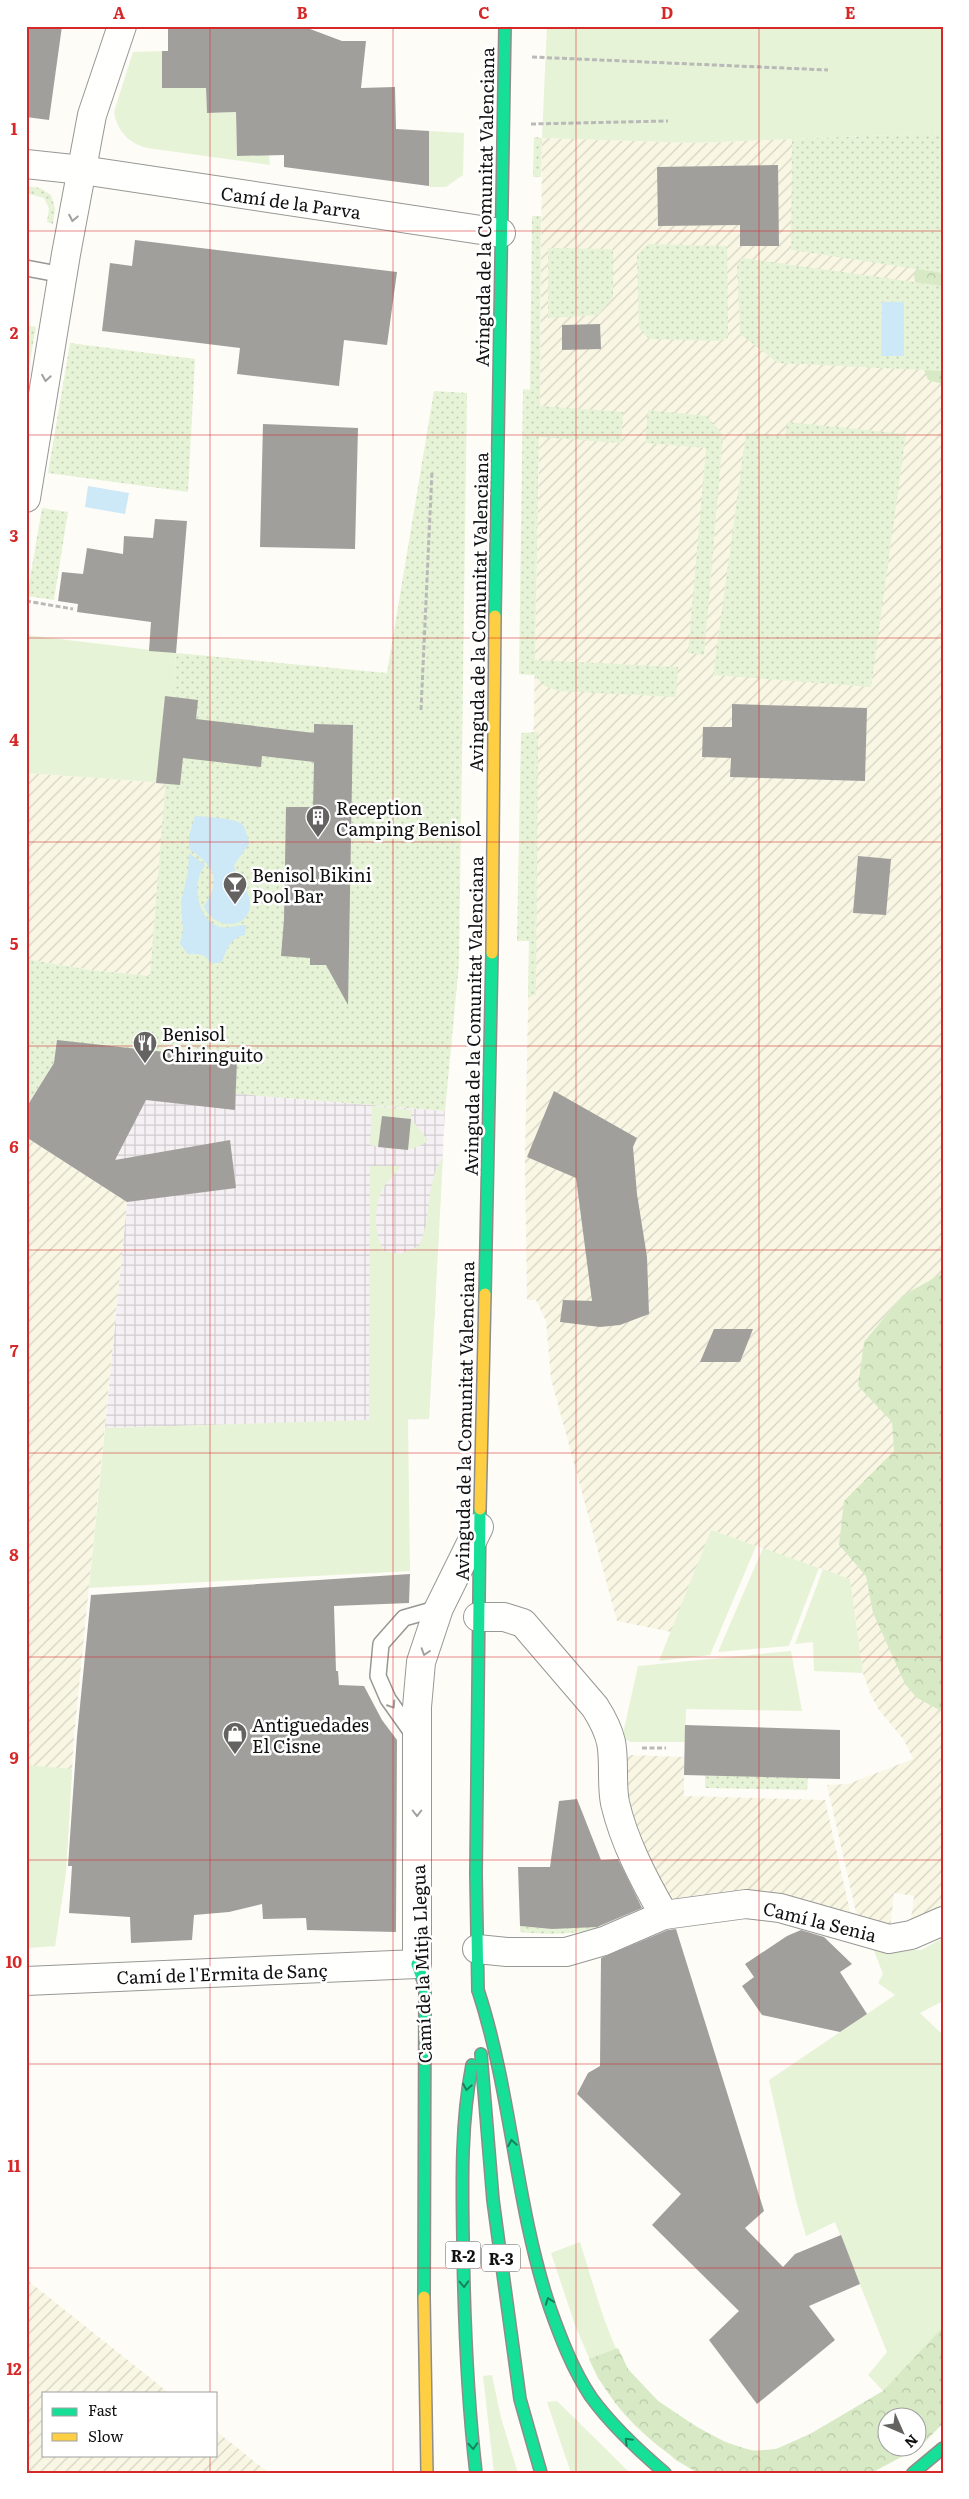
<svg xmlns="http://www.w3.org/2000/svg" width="969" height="2499" font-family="Literata,serif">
<defs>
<pattern id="industrial-grid" width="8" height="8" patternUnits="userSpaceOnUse" patternTransform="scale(1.25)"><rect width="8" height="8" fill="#f5f0f3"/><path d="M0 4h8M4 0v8" fill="none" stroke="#d1cdcf"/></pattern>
<pattern id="farmland-furrows" width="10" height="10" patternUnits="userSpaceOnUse" patternTransform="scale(1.25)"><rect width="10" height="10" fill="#f9f7e4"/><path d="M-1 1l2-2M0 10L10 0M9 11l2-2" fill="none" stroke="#d4d3c3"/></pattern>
<pattern id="forest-crowns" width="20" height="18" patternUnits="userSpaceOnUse" patternTransform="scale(1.25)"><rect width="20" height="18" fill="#d8eac5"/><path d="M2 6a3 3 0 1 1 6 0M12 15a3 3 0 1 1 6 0" fill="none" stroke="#b8c8a8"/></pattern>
<pattern id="park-dots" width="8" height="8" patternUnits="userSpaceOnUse" patternTransform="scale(1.25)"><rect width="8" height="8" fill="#e7f3d7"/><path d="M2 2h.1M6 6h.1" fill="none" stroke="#c5cfb8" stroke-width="1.8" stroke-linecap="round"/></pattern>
</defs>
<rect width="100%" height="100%" fill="#fdfcf7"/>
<path fill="url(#industrial-grid)" d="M34 1067 261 1096 445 1111 429 1419 105 1428 127 1202 26 1137V1079Z"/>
<g fill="url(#farmland-furrows)">
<path d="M943 133V1913L910 1927 914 1896 894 1893 890 1930 858 1921 827 1785 848 1784 913 1759 904 1740 879 1710 871 1696 863 1673 850 1579 711 1530 671 1632 617 1621 551 1379 546 1321 536 1300H527L525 1160 540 406 542 138 697 143Z"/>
<path d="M26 773 166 783 150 976 90 970 26 959Z"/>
<path d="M26 1137 127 1202 74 1737 66 1872 55 1946 26 1948Z"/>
<path d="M631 1755 684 1757V1796L825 1800 852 1920 669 1903 636 1847 622 1758Z"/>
<path d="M26 2279 169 2393H44V2455H216V2431L269 2473H26Z"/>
</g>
<g fill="#e7f3d7" fill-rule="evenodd">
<path d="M547 26H943V133L697 143 542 138Z"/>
<path d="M162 51V88H206L207 113 236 112 237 156 269 155 270 165 147 148C129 143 117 131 114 112L133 52Z"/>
<path d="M429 131 464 133 463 175 446 187H429Z"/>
<path d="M26 635 176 653 166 783 26 773Z"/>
<path d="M372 1106 412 1110 411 1119 428 1140C413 1154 390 1149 370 1145Z"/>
<path d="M443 1157 429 1419H408L410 1571 89 1588 105 1428 369 1420 370 1166H401C395 1174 385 1183 381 1192 374 1211 374 1234 384 1251L400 1254 419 1246C422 1237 426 1228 427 1219 430 1196 430 1177 443 1157Z"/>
<path d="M711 1530 756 1546 710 1655 659 1661Z"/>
<path d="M763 1548 819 1568 789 1646 718 1652Z"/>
<path d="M823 1569 850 1579 863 1673 814 1671 813 1642 795 1644Z"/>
<path d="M791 1651 802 1711 686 1709 685 1742H631L622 1738 638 1666Z"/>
<path d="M26 1765 72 1769 66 1872 55 1946 26 1948Z"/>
<path d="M943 1938V2001L920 2013 943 2035V2423L920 2447 871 2473H698L675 2460 598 2379 575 2325 551 2253 580 2242C592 2279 607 2339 628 2370 648 2397 679 2417 708 2433 728 2444 753 2455 776 2449 814 2438 849 2411 883 2391L868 2375 887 2352 835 2222 806 2236 796 2201 769 2080 895 1995 878 1983 883 1974 873 1948 921 1950ZM886 2416H916V2446H886Z"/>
<path d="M492 2375 501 2418 518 2473H494L483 2376Z"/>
<path d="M557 2401 630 2473H571L547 2402Z"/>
</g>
<g fill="url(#forest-crowns)" fill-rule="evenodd">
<path d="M920 260H943V384L928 380 917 352 916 293 914 274Z"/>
<path d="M943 1273V1712L917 1698 905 1684 873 1613 866 1576 839 1545 844 1501 894 1451 892 1422 858 1386 864 1342 902 1296Z"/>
<path d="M943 2327V2423L920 2447 871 2473H698C652 2446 611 2409 589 2359L618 2348 628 2369 658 2401 697 2427 725 2442 753 2451 776 2449 810 2434 883 2391ZM886 2416H916V2446H886Z"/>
</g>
<g fill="url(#park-dots)">
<path d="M943 133V273L791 250 792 139Z"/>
<path d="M534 137 542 138 541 177H533Z"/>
<path d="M26 186 40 188 51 195 55 208 53 224 47 222 49 208 44 198 26 193Z"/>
<path d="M532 216H541L540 406 623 412 621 443 539 437 535 660 678 667 676 697 558 691 545 686 534 675 519 674 523 389 530 390Z"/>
<path d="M648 244 727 246 728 338 719 341 649 339 639 328 637 255Z"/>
<path d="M548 248 613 249V297L598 315 548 318Z"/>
<path d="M742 258 943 286V371L778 363 740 334 737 265Z"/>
<path d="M26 325 36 327 29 366 26 365V348L30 332 26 331Z"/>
<path d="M70 343 195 359 188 492 48 473Z"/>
<path d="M434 391 467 393 459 964 445 1111 261 1096 47 1074 26 1108V959L90 970 150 976 176 653 387 673Z"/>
<path d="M648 410 707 416 723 435 704 655 688 653 706 448 645 443Z"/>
<path d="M788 422 906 434 871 687 713 675 746 433 785 436Z"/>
<path d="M42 508 68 512 54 600 27 596Z"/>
<path d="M538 732 536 995 528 996 529 941H517L521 733Z"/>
<path d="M705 1775 808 1778 807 1790 705 1788Z"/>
<path d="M600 1924V1929C572 1934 548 1935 520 1932V1926L552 1929Z"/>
</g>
<g fill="#cde8f7">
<path d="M882 302H904V356H881Z"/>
<path d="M88 486 129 493 125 514 85 507Z"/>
<path d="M195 816C204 817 238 818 243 825 245 828 249 840 249 844L234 865C236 880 251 889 250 906 247 932 211 928 204 906 223 880 213 865 189 849V836Z"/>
<path d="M189 853 205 865C192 881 196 915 215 925 226 931 235 924 246 925L245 935C228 939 228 949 221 963H210C205 952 198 955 188 954L180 944 183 931 181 902 188 872Z"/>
</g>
<g fill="#a19f9c">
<path d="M26 26H62L49 120 26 117Z"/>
<path d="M168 26H302L342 41H366L361 88 395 87 396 129 429 131V186L284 167V155L237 156 236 112 207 113 206 88H162V51H168Z"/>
<path d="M778 165 779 246H740V225L658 226 657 167Z"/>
<path d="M135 240 397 272 387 345 344 340 339 386 237 374 240 348 102 331 110 263 132 266Z"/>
<path d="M600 324 601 349 562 350V325Z"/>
<path d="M263 424 358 428 355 549 260 547Z"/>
<path d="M155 519 187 521 176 653 149 651 151 622 77 612 78 604 58 601 62 572 83 574 87 548 123 554 124 536 153 538Z"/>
<path d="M165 696 198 700 196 719 314 733V724L353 725 348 1005 326 965H310V958L281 956 284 919 286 807H313L314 762 262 756 261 767 183 758 180 785 156 783Z"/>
<path d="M732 704 867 708 865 781 730 777 731 758 702 757 703 727H732Z"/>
<path d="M858 856 891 859 886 915 853 913Z"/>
<path d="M57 1040 237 1060 235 1110 146 1100 115 1160 230 1140 236 1188 127 1202 26 1137V1108L54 1063Z"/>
<path d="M554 1091 637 1138 633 1147 637 1194 647 1257 649 1314 620 1325 600 1327 560 1322 563 1300 592 1301 576 1178 527 1157Z"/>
<path d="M382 1116 411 1119 408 1150 378 1147Z"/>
<path d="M714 1329H753L740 1362H700Z"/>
<path d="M410 1574 409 1603 334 1606 336 1671H338L339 1685 364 1686 382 1720 397 1740 396 1932 307 1930 306 1918 263 1919 262 1904 229 1912 194 1915 192 1940 131 1943 130 1917 69 1913 72 1866H68L77 1736 91 1595Z"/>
<path d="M685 1725 840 1730V1779L684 1775Z"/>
<path d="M577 1799 601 1860 618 1859 642 1908 597 1927 552 1929 520 1926 518 1867H550L559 1801Z"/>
<path d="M676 1929 764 2211 745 2228 783 2267 795 2254 841 2235 860 2284 809 2306 835 2340 757 2404 709 2340 739 2311 652 2225 681 2194 577 2094 588 2073 600 2066 601 1958 668 1930Z"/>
<path d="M801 1930 824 1937 852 1964 840 1972 867 2014 840 2032 762 2015 742 1986 754 1977 745 1964 787 1936Z"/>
</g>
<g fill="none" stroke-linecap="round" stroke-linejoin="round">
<defs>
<g id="lane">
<path d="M26 268 63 275"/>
<path d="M415 1737 388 1699 378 1676 381 1644 404 1618 439 1608"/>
</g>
<g id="street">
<path d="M26 164 82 170 501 233"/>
<path d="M26 498 66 254 92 115 122 26"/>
<path d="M478 1617H504L523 1623 595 1707C602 1718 608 1729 611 1742 615 1762 611 1783 615 1803 624 1842 644 1880 664 1915"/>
<path d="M477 1949 507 1952H566L604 1941 664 1915 746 1904 780 1908 889 1939 911 1935 943 1921"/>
<path d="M26 1981 417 1964V1707L421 1662 439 1608 479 1527"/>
</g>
<g id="fast">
<path d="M495 616 505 26"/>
<path d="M485 1294 492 953"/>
<path d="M417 1964 425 1986 424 2297"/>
<path d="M478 1990 476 1874 480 1509"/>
<path d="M478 1990C512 2094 515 2204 550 2308 561 2339 573 2370 591 2397 612 2426 638 2450 665 2473"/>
<path d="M481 2054 493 2200 520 2399 541 2473"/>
<path d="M472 2065C461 2122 462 2180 463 2239 464 2317 467 2395 476 2473"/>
<path d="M913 2473 943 2448"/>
</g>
<g id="slow">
<path d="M492 953 495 616"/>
<path d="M480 1509 485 1294"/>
<path d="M424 2297 427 2473"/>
</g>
</defs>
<use href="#lane" stroke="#979795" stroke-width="18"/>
<use href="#street" stroke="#979795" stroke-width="30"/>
<use href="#fast" stroke="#8e8d8b" stroke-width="14"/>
<use href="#slow" stroke="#8e8d8b" stroke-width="14"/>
<g stroke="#b9b9b8" stroke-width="3" stroke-dasharray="5 2.5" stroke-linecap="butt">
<path d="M532 57 828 70"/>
<path d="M531 124 668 121"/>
<path d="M26 601 73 609"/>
<path d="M421 710 432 471"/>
<path d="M642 1748H666"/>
</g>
<use href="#lane" stroke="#fffffe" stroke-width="15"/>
<use href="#street" stroke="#fffffe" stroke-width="28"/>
<use href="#fast" stroke="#16e098" stroke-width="11"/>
<use href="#slow" stroke="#ffcf43" stroke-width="11"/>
</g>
<defs><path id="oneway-chevron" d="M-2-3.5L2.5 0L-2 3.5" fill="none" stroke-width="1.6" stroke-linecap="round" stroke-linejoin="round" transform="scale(1.25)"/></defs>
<g stroke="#a0a09f">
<use href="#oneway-chevron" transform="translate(73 218) rotate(101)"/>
<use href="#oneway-chevron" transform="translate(46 378) rotate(99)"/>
<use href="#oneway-chevron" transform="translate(425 1652) rotate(108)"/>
<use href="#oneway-chevron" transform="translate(392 1705) rotate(57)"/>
<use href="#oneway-chevron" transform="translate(417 1813) rotate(90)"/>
</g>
<g stroke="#14835b">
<use href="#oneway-chevron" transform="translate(467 2087) rotate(100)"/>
<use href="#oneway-chevron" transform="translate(512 2143) rotate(-99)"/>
<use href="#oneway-chevron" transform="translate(464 2284) rotate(88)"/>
<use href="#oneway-chevron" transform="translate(549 2301) rotate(-110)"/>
<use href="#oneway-chevron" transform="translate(628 2441) rotate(-135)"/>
<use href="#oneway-chevron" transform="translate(473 2446) rotate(86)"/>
</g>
<path fill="none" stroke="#d62828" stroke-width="1" stroke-opacity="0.55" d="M210 26V2393M393 26V2473M576 26V2473M759 26V2473M26 231H943M26 435H943M26 638H943M26 842H943M26 1046H943M26 1250H943M26 1453H943M26 1657H943M26 1860H943M26 2064H943M26 2268H943M210 2455V2473"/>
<defs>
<symbol id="building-pin" viewBox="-11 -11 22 30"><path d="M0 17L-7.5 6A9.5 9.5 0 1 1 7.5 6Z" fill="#646362" stroke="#fff"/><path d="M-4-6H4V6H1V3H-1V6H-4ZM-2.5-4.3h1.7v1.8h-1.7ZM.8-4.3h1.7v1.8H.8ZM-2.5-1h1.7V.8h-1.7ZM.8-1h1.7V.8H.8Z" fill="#fff"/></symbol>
<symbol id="bar-pin" viewBox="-11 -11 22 30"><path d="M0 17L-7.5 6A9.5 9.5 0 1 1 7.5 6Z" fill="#646362" stroke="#fff"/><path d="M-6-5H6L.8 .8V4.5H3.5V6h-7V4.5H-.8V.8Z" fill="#fff"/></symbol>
<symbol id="restaurant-pin" viewBox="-11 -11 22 30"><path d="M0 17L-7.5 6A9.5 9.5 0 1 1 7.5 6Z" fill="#646362" stroke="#fff"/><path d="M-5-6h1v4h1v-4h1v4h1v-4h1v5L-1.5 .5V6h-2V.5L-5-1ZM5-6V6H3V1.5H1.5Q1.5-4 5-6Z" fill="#fff"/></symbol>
<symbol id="shop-pin" viewBox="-11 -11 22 30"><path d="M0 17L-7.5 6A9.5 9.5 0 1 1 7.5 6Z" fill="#646362" stroke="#fff"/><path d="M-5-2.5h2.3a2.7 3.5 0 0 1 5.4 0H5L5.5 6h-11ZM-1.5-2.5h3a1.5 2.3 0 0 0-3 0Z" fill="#fff"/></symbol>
</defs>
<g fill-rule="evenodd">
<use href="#building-pin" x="304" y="803" width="28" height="38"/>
<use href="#bar-pin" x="221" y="870" width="28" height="38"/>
<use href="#restaurant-pin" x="131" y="1029" width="28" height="38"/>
<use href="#shop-pin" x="221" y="1720" width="28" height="38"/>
</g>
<g text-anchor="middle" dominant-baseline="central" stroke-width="5" stroke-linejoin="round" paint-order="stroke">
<g fill="#fff" stroke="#585858" stroke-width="1">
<rect x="445.5" y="2241.5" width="35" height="27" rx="4"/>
<rect x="482" y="2244.5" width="38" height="27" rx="4"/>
</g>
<g font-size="16" font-weight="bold" fill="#111">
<text x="463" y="2255">R-2</text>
<text x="501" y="2258">R-3</text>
</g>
<g font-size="18" fill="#111" stroke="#fff">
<text transform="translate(291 202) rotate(8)">Camí de la Parva</text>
<text transform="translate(484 207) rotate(-89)">Avinguda de la Comunitat Valenciana</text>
<text transform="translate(478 612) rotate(-89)">Avinguda de la Comunitat Valenciana</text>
<text transform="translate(473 1016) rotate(-89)">Avinguda de la Comunitat Valenciana</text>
<text transform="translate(464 1421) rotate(-89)">Avinguda de la Comunitat Valenciana</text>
<text transform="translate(820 1921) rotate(14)">Camí la Senia</text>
<text transform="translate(421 1964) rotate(-92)">Camí de la Mitja Llegua</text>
<text transform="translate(222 1973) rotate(-2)">Camí de l'Ermita de Sanç</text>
</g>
<g font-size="18" fill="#111" stroke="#fff" text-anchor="start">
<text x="336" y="807">Reception<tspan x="336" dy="21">Camping Benisol</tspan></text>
<text x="252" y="874">Benisol Bikini<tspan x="252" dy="21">Pool Bar</tspan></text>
<text x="162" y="1033">Benisol<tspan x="162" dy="21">Chiringuito</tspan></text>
<text x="252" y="1724">Antiguedades<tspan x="252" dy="21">El Cisne</tspan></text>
</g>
</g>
<rect width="969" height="2499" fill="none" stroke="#ffffff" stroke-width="55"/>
<rect x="42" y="2392" width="175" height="65" fill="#ffffff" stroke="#a0a0a0"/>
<rect x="52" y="2408" width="25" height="8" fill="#16e098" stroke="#a0a0a0"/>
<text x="88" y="2416" font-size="15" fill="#111111">Fast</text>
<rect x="52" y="2433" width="25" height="8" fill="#ffcf43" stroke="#a0a0a0"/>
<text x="88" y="2442" font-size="15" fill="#111111">Slow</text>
<g transform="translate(902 2432) rotate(135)"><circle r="24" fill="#ffffff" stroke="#a0a0a0"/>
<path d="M0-4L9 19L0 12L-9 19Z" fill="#646362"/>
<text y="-8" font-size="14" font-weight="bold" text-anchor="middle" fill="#111111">N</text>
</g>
<rect x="28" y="28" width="914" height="2444" fill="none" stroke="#d62828" stroke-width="2"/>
<g font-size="16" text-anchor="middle" font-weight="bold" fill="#d62828">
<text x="119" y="19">A</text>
<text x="302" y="19">B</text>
<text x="484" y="19">C</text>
<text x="667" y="19">D</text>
<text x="850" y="19">E</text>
<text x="14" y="135">1</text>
<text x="14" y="339">2</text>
<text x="14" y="542">3</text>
<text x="14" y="746">4</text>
<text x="14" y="950">5</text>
<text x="14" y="1153">6</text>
<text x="14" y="1357">7</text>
<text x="14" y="1561">8</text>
<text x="14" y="1764">9</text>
<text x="14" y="1968">10</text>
<text x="14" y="2172">11</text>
<text x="14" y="2375">12</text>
</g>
</svg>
